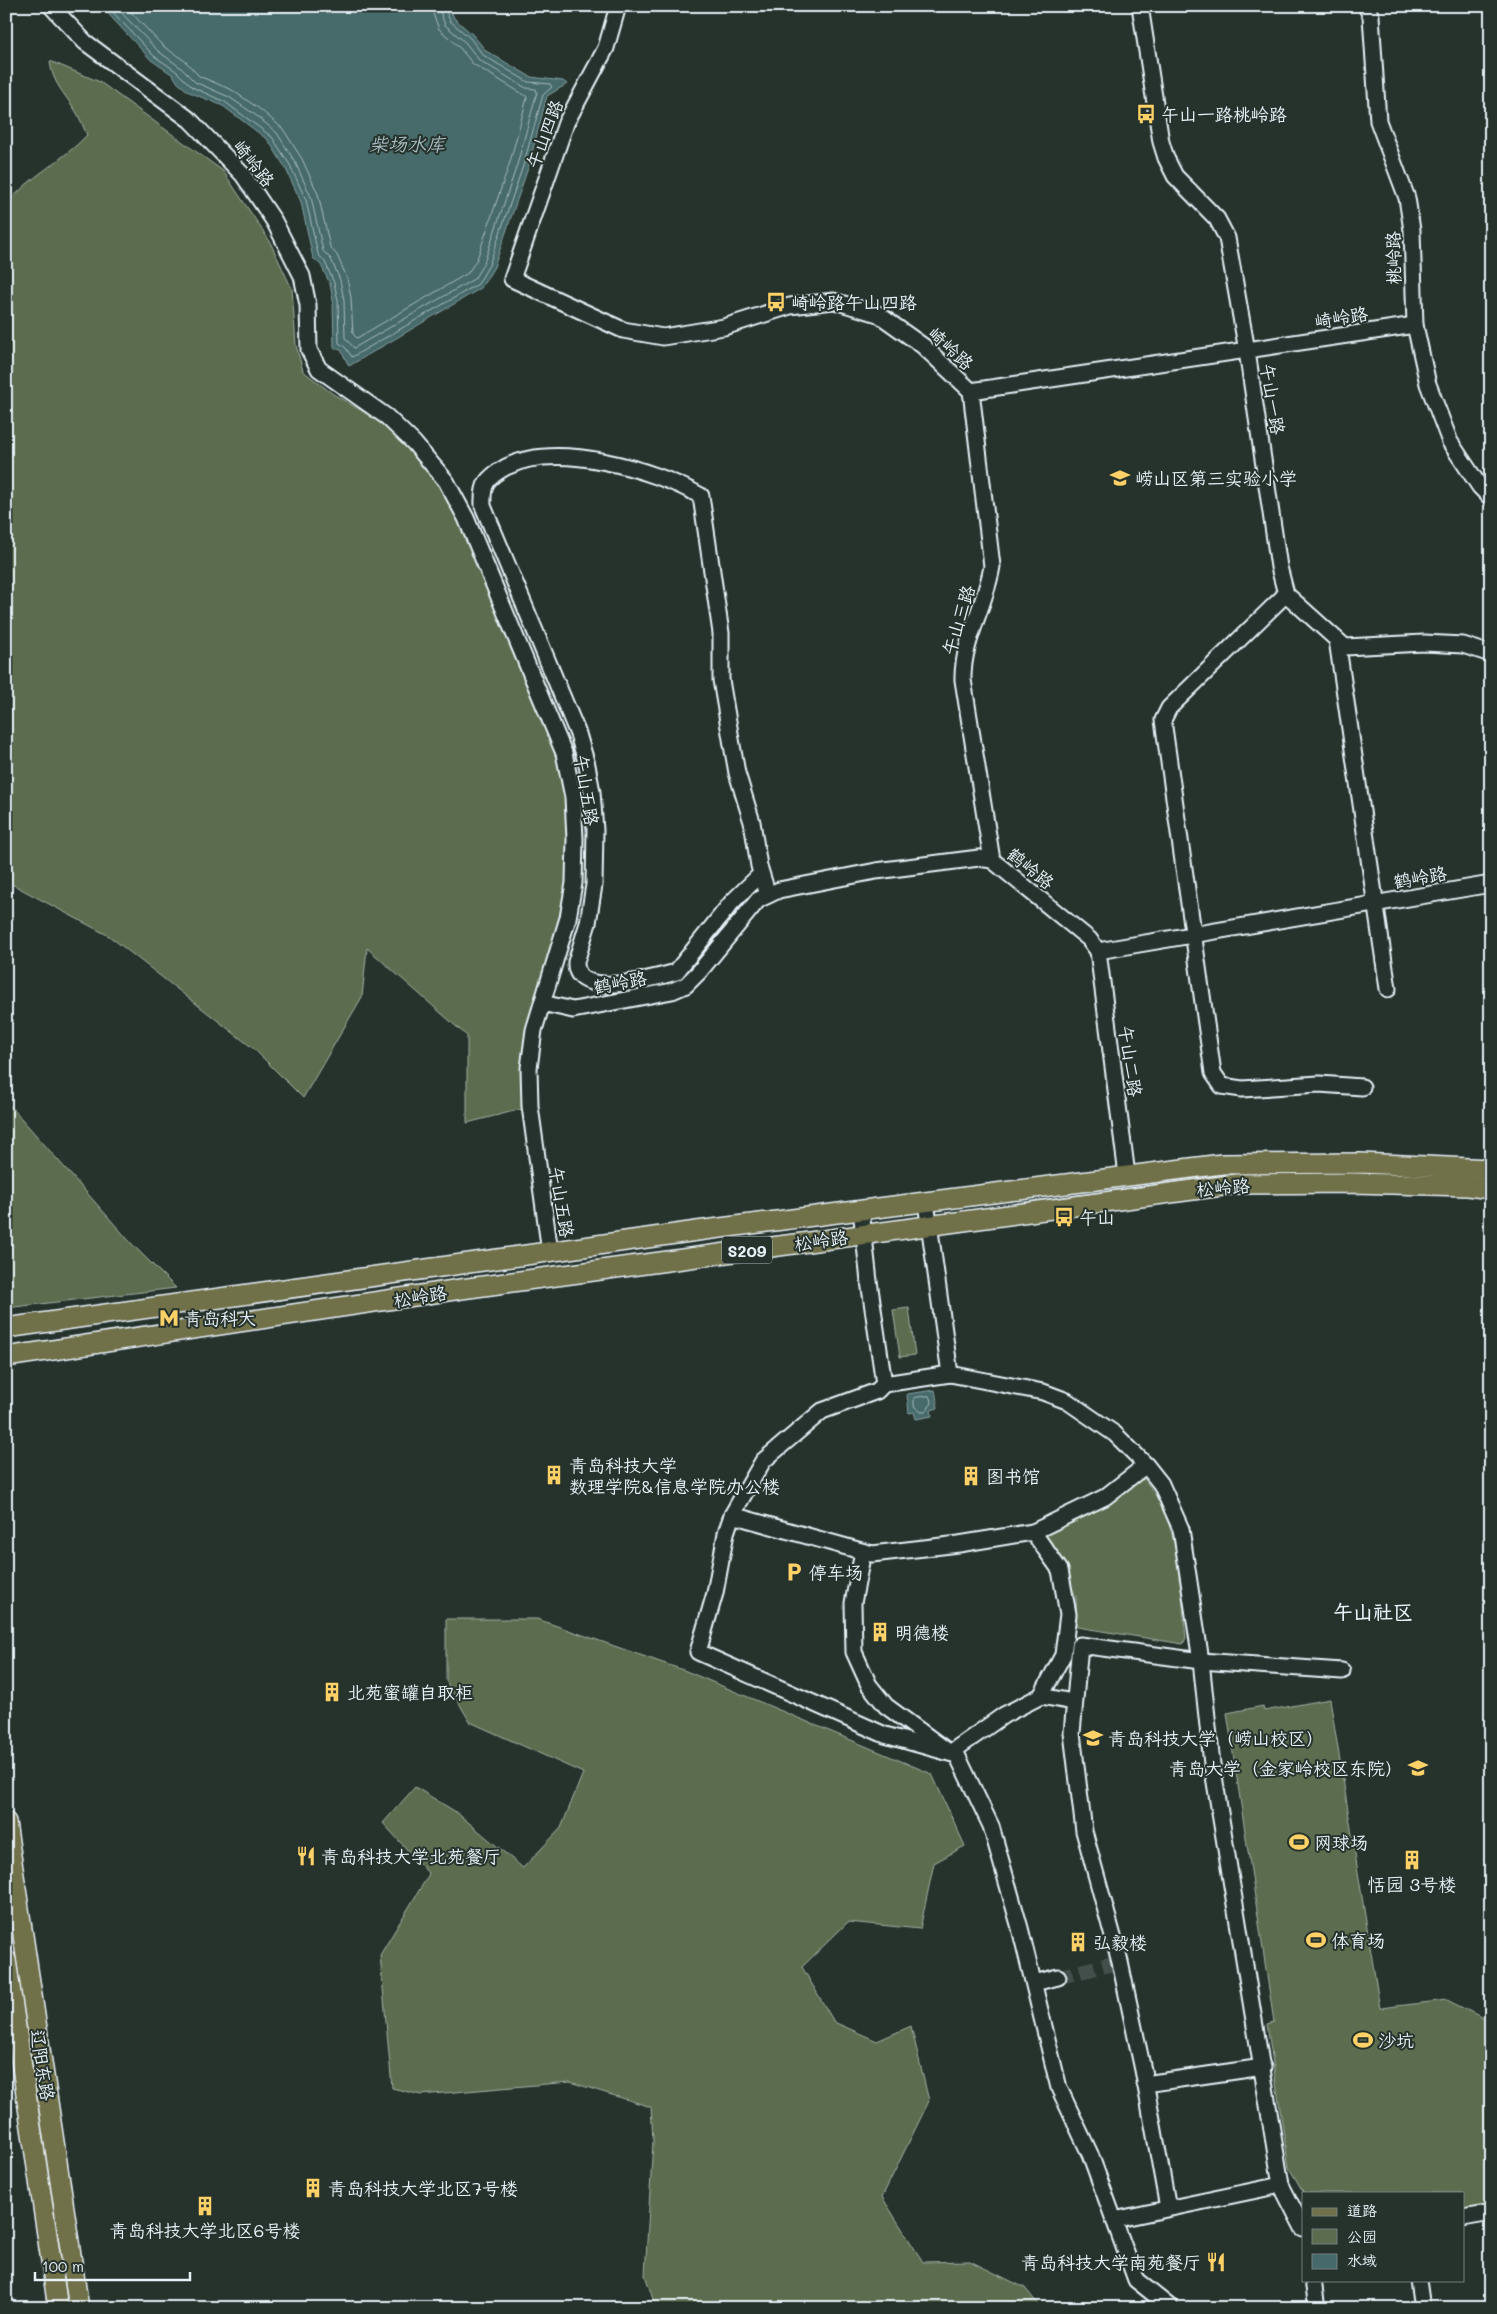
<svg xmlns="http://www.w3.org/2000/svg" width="1497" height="2314" font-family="Mali,'LXGW WenKai TC',sans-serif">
<rect width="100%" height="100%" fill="#26332d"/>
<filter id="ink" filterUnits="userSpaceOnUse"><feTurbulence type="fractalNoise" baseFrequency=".02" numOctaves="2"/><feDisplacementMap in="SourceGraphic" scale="10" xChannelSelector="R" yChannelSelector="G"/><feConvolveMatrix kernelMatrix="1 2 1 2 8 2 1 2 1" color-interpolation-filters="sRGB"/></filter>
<g filter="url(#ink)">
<g fill="#5c6d4f" stroke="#a2afa4">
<path d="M50 61 100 82 223 171 269 240 292 289 296 345 303 371 333 394 386 425 432 474 464 527 557 755 567 801 569 868 562 926 541 978 531 1015 524 1059 522 1109 467 1123V1036L367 948 362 997 303 1098 254 1049 109 936 6 881V206C27 177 63 161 87 135 83 127 80 117 75 110 64 93 52 82 50 61Z"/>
<path d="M6 1101 131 1243 176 1288 6 1308Z"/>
<path d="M909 1308 915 1355 900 1357 893 1310Z"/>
<path d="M1144 1479C1181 1523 1180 1584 1186 1638L1183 1644 1077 1627 1076 1597 1066 1573 1045 1536 1134 1483Z"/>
<path d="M446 1619H537L686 1671 932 1774 965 1846 934 1863 920 1929 848 1922 802 1967 834 2022 877 2041 911 2026 929 2101 882 2197 923 2262 970 2261 1025 2288 1041 2308H656L645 2275 653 2141 651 2107 570 2082 421 2095 392 2088 380 1955 429 1874 383 1823 415 1787 456 1812 523 1868 561 1828 583 1773 470 1722 446 1681Z"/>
<path d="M1330 1699 1380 2008 1447 2000 1491 2022V2204L1463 2209V2193H1304L1289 2168 1267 2024 1274 2022 1227 1713 1263 1706 1264 1711Z"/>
</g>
<g fill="#466a6b" stroke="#87a0a3">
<path d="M101 6H449L454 18 473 35 486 51 531 77 563 81 567 84 547 96 528 168 494 267 481 288 349 366 341 350 334 348 333 300 330 284 321 265 313 258 301 202 285 167 268 140 223 106 189 92 178 83 173 75 151 60Z"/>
<path d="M935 1390 938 1408 931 1410 932 1416 916 1419 914 1412 909 1413 907 1394Z"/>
</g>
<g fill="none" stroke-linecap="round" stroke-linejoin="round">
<g stroke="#a7bbc0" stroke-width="1">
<path d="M107 6 154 56 176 71 192 87 225 102 272 137 290 165 306 200 318 254 325 262 334 283 338 300 339 343 345 347 352 357 478 284 489 265 523 166 543 95 552 87 550 84 528 82 483 55 470 38 450 21 444 6"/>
<path d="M115 6 158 51 180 67 195 82 229 97 257 116 277 133 295 162 311 197 323 251 331 259 340 280 344 300 345 338 354 348 474 279 484 263 517 165 537 92 536 89 526 88 479 60 465 42 445 25 438 6"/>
<path d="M125 6 163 46 185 61 199 76 232 90 261 110 283 129 302 159 318 194 330 247 337 255 347 278 351 298 353 334 357 338 468 273 477 259 510 162 527 98 526 96 473 64 460 48 439 29 430 6"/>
<path d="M929 1396 932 1403 925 1412H921L914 1406V1398Z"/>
</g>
<path stroke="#43504b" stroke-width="15" stroke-dasharray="15 8" stroke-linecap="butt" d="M1058 1977 1111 1964"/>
<defs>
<g id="minor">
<path d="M51 6 85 42 190 120 243 175 274 221 302 276 308 305 309 350 319 369 387 417 414 443 446 481 466 518 564 753 573 797 575 839 574 883 568 918 534 1030 529 1068 530 1106 550 1252"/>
<path d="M618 6 606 48 566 123 512 279 623 330 663 337 724 327 790 306 834 301 878 314 923 346 971 391 1415 325"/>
<path d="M1140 6 1161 142 1166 158 1175 176 1217 219 1227 238 1247 351 1279 567 1286 594 1345 647 1424 643 1463 645 1491 654"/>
<path d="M1366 6 1371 16 1378 121 1407 198 1412 230 1415 325 1428 384 1450 442 1480 487 1491 498"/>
<path d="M971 391 992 566C986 605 962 641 963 680L992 860"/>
<path d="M1286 594 1169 708 1163 720 1213 1073 1222 1086 1242 1089 1319 1084 1362 1087"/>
<path d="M1337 640 1388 989"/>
<path d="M761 874 732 902 676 972C655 978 574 1001 576 962L588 923 594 885 595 830 592 792 587 765 578 734 483 506C482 484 486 478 506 467 557 441 653 469 701 496L721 633V680L732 745 737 773 752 822 759 866 768 895"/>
<path d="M1098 951 1127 1175"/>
<path d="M542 1003 573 1010 672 991 686 985 699 972 758 900 779 890 876 871 979 858 992 860 1089 939 1098 951 1491 884"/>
<path d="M926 1202 950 1374"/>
<path d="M861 1210 869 1281 884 1384"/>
<path d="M732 1515 872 1554 959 1544 1033 1532 1105 1497 1146 1465"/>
<path d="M1033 1532 1060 1570 1068 1614 1063 1655 1041 1696"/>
<path d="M863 1552 853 1603 854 1652 869 1685 886 1706 950 1753 1004 1715 1041 1696 1073 1702"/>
<path d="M1034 1983 1058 1977"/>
<path d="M1145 2084 1263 2067"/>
<path d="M1168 2208 1143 2070 1120 1962 1084 1831 1072 1733 1080 1645 1201 1661 1342 1671"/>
<path d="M1463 2218 1491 2213"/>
<path d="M1114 2220 1281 2185"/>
<path d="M1313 2280 1317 2308"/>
<path d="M1418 2280 1422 2308"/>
<path d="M1171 2308 1136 2280 1090 2154 1059 2088 1020 1928 991 1826 957 1755 885 1735 698 1652 715 1593 726 1533 732 1515 763 1461 822 1411 877 1391 884 1384 950 1374 1043 1392 1067 1401 1115 1434 1146 1465 1161 1484 1181 1529 1201 1661 1212 1764 1281 2185 1303 2228"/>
</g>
<g id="major">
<path d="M6 1328 697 1231 1222 1164 1360 1163 1491 1169"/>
<path d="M6 1357 461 1289 1237 1184 1352 1183 1468 1186 1491 1189"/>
<path d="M6 1822 79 2308"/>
<path d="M6 1960 58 2308"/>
</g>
</defs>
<use href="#minor" stroke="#e8f1f8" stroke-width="19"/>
<use href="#major" stroke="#e8f1f8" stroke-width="22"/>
<use href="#minor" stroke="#26332d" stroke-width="15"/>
<use href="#major" stroke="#70704a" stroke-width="19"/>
</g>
</g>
<defs>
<symbol id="bus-bare" viewBox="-9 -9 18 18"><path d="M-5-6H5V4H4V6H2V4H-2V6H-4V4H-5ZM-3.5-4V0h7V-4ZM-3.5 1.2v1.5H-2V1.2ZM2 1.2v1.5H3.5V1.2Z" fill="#ffd166" stroke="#26332d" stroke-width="2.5" paint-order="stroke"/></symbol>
<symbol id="school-bare" viewBox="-9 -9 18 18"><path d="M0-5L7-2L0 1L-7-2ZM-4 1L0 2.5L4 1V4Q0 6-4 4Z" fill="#ffd166" stroke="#26332d" stroke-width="2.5" paint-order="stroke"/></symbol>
<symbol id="metro-bare" viewBox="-9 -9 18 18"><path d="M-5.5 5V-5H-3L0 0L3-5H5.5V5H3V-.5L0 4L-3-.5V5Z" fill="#ffd166" stroke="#26332d" stroke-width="2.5" paint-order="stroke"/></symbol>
<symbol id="building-bare" viewBox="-9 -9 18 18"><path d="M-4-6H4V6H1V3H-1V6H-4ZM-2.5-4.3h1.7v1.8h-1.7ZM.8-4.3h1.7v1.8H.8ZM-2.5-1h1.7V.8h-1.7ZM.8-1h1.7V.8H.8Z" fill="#ffd166" stroke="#26332d" stroke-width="2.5" paint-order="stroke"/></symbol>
<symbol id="parking-bare" viewBox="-9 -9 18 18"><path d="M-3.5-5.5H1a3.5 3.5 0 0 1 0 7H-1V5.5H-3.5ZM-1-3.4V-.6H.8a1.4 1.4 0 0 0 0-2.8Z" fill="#ffd166" stroke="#26332d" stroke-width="2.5" paint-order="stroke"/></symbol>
<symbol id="university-bare" viewBox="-9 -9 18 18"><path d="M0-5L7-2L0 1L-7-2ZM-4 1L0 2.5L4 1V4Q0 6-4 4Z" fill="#ffd166" stroke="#26332d" stroke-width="2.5" paint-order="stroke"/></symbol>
<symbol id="stadium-bare" viewBox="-9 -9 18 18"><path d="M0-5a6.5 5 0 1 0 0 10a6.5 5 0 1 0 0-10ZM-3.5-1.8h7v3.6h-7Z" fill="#ffd166" stroke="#26332d" stroke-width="2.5" paint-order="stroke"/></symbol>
<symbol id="restaurant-bare" viewBox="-9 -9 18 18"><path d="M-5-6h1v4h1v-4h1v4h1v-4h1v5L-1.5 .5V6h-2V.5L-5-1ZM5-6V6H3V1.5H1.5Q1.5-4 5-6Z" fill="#ffd166" stroke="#26332d" stroke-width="2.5" paint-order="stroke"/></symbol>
</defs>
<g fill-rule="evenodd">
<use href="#bus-bare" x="1132" y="100" width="28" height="28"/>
<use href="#bus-bare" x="762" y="288" width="28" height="28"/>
<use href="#school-bare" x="1106" y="464" width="28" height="28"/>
<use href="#bus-bare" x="1050" y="1203" width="28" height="28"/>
<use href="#metro-bare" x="155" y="1304" width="28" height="28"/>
<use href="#building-bare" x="540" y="1461" width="28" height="28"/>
<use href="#building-bare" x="957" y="1462" width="28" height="28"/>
<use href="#parking-bare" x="780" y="1558" width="28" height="28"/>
<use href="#building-bare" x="866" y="1618" width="28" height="28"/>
<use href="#building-bare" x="318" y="1678" width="28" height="28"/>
<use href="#university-bare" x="1079" y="1724" width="28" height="28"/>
<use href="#university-bare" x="1404" y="1754" width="28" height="28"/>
<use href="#stadium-bare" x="1285" y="1828" width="28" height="28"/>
<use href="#restaurant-bare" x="292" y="1842" width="28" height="28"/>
<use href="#building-bare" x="1398" y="1846" width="28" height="28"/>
<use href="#stadium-bare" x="1302" y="1926" width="28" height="28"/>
<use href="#building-bare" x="1064" y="1928" width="28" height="28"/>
<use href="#stadium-bare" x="1349" y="2026" width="28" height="28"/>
<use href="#building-bare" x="299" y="2174" width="28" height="28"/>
<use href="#building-bare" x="191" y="2192" width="28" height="28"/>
<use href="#restaurant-bare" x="1202" y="2248" width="28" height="28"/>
</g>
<g text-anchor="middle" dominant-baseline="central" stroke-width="4" stroke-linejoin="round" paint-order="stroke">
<rect fill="#26332d" stroke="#aeb8bb" stroke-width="1" x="722" y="1236.5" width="50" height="27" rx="4"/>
<g font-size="16" font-weight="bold" fill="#e8f1f8">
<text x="747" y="1250">S209</text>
</g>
<g font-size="18" fill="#e8f1f8" stroke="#26332d" text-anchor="start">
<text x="1161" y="114">午山一路桃岭路</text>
<text x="791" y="302">崎岭路午山四路</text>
<text x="1135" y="478">崂山区第三实验小学</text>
<text x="1079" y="1217">午山</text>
<text x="184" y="1318">青岛科大</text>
<text x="569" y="1465">青岛科技大学<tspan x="569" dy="21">数理学院&amp;信息学院办公楼</tspan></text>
<text x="986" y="1476">图书馆</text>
<text x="809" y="1572">停车场</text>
<text x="895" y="1632">明德楼</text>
<text x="347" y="1692">北苑蜜罐自取柜</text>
<text x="1108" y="1738">青岛科技大学（崂山校区）</text>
<text x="1403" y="1768" text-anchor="end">青岛大学（金家岭校区东院）</text>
<text x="1314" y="1842">网球场</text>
<text x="321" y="1856">青岛科技大学北苑餐厅</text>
<text x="1412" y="1884" text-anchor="middle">恬园 3号楼</text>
<text x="1331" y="1940">体育场</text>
<text x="1093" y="1942">弘毅楼</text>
<text x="1378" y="2040">沙坑</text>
<text x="328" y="2188">青岛科技大学北区7号楼</text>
<text x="205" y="2230" text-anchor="middle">青岛科技大学北区6号楼</text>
<text x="1201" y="2262" text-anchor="end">青岛科技大学南苑餐厅</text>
</g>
<g font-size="18" fill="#e8f1f8" stroke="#26332d">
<text transform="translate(544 134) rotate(-69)">午山四路</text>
<text transform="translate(254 163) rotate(51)">崎岭路</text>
<text transform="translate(1393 258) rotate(-91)">桃岭路</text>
<text transform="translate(1341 317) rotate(-9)">崎岭路</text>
<text transform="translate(951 348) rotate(42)">崎岭路</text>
<text transform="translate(1273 399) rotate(81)">午山一路</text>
<text transform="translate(958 620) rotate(-73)">午山三路</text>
<text transform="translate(587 790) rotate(81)">午山五路</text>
<text transform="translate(1031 868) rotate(39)">鹤岭路</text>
<text transform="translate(1420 877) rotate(-10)">鹤岭路</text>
<text transform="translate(620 982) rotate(-11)">鹤岭路</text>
<text transform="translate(1131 1061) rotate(82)">午山二路</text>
<text transform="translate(1223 1187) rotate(-5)">松岭路</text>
<text transform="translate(562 1202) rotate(81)">午山五路</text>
<text transform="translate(821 1240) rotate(-8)">松岭路</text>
<text transform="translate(420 1296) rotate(-9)">松岭路</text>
<text transform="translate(43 2065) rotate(81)">辽阳东路</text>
</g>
<g font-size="19" font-style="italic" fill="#a7bbc0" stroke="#26332d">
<text x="407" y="143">柴场水库</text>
</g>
<g font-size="20" font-weight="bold" fill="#e8f1f8" stroke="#26332d">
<text x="1373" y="1611">午山社区</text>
</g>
</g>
<rect width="1497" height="2314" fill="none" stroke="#26332d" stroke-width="25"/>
<rect x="12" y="12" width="1472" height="2289" fill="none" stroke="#e8f1f8" stroke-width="2" filter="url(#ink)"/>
<rect x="1302" y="2192" width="162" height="90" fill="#26332d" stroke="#747f7e"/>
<rect x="1312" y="2208" width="25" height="8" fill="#70704a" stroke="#747f7e"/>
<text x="1347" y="2216" font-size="15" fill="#e8f1f8">道路</text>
<rect x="1312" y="2229" width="25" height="15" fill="#5c6d4f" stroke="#747f7e"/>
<text x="1347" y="2242" font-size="15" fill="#e8f1f8">公园</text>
<rect x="1312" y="2254" width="25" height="15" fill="#466a6b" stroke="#747f7e"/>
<text x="1347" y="2266" font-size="15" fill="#e8f1f8">水域</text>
<path d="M35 2272v8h155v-8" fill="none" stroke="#e8f1f8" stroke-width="2.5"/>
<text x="42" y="2272" font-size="15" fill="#e8f1f8" stroke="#26332d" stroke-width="4" paint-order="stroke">100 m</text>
</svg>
